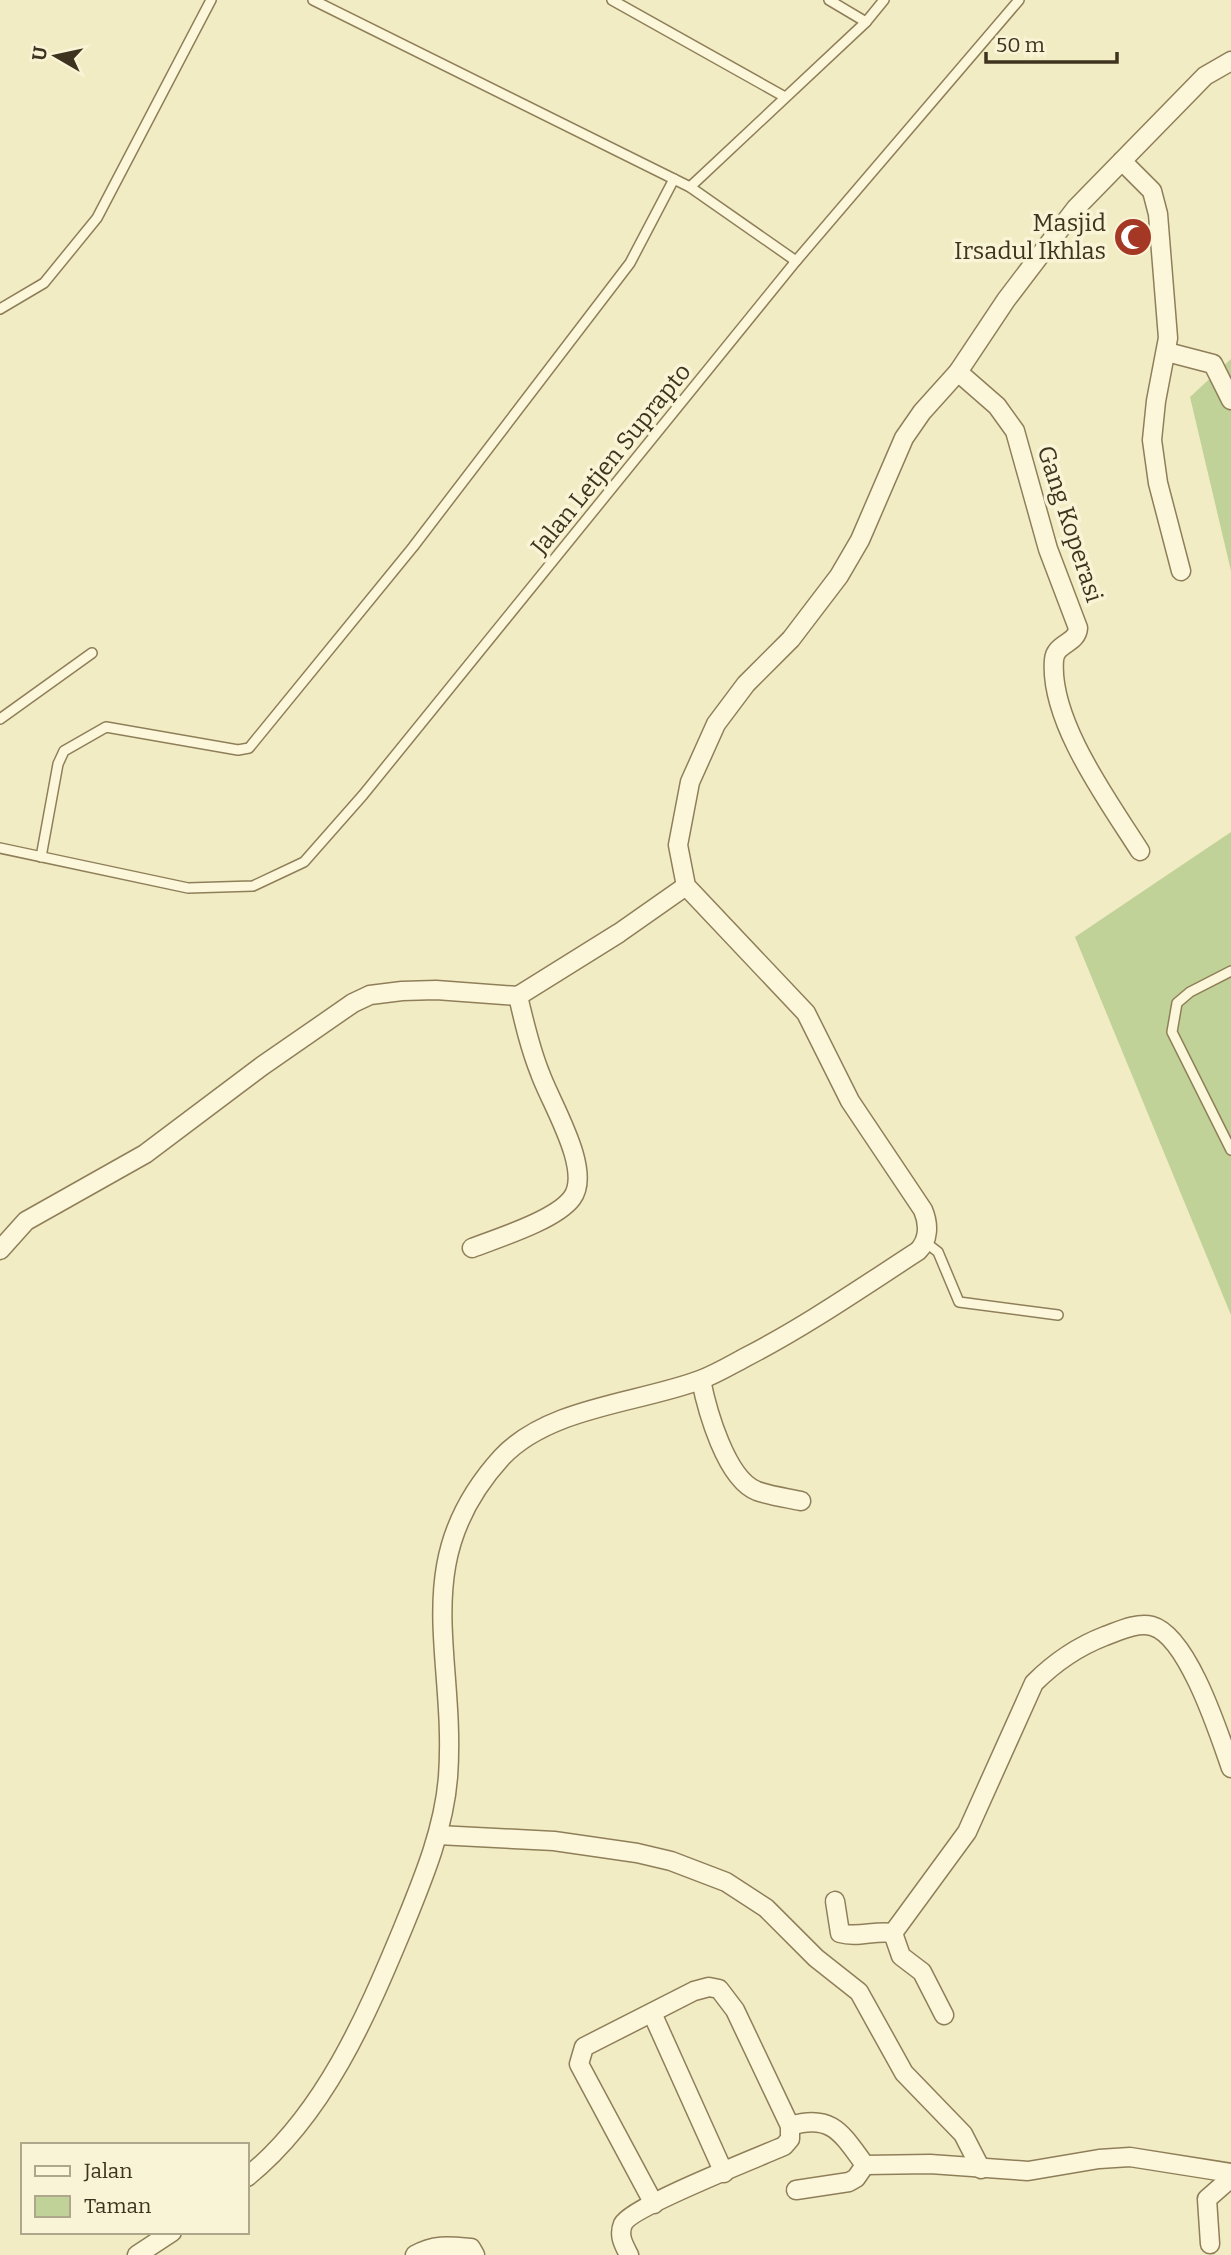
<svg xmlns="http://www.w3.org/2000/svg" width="1231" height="2255" font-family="Bitter,serif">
<rect width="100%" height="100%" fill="#f2ecc5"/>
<g fill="#c1d298">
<path d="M1231 359V571L1190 397Z"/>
<path d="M1231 832V1315L1075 937Z"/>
</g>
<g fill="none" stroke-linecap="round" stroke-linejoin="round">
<defs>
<g id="lane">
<path d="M313 0 690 187 796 261"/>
<path d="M612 0 785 97"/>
<path d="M829 0 866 22"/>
<path d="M690 187 866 22 884 0"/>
<path d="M0 309 44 283 97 218 211 0"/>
<path d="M0 719 92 653"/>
<path d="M0 848 188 888 253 886 304 862 363 795 796 261 1019 0"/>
<path d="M41 857 58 764 64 751 106 727 238 750 249 748 413 547 630 263 674 179"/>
<path d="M1231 971 1190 992 1177 1003 1172 1032 1231 1150"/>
<path d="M925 1242 938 1252 959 1302 1058 1315"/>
</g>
<g id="street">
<path d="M1122 161 1152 191 1158 214 1168 338 1156 401 1152 440 1158 483 1181 571"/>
<path d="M1167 352 1213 364 1231 400"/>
<path d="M958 372 997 406 1015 431 1048 549 1078 628C1077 644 1055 643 1054 660 1049 721 1109 802 1140 851"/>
<path d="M472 1248C498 1238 556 1220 572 1198 593 1170 550 1102 540 1073 530 1048 524 1022 518 996"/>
<path d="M0 1250 26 1221 145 1154 262 1066 353 1003 370 995 402 991 436 990 518 996 619 933 686 886"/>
<path d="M701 1380C707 1410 726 1479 757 1491 771 1496 787 1498 801 1501"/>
<path d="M438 1835 554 1841 637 1853 671 1861 726 1882 766 1908 816 1958 859 1992 904 2073 963 2134 981 2169"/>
<path d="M835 1901 840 1933C858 1938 875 1930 893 1933"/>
<path d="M652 2013 724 2173"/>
<path d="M944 2015 922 1972 901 1956 893 1933 967 1832 1034 1683C1054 1663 1079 1646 1105 1636 1119 1631 1137 1622 1152 1626 1188 1636 1219 1734 1231 1768"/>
<path d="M790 2126C832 2113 842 2134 865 2165"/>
<path d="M865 2165 930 2164 1028 2171 1099 2159 1130 2157 1231 2173"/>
<path d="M247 2177C324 2115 366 2017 403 1928 423 1879 444 1829 448 1777 457 1654 406 1562 502 1457 549 1407 639 1403 700 1380 716 1374 731 1365 746 1357 806 1326 861 1288 918 1251 929 1240 929 1224 923 1210L850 1101 806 1013 686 886 678 845 690 782 716 724 746 684 791 639 839 576 860 540 904 438 922 412 958 372 1006 300 1076 208 1205 76 1231 61"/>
<path d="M796 2190 849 2182 856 2178 865 2165"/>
<path d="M1210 2244 1207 2199 1231 2178"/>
<path d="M137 2255 172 2232"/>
<path d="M415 2255C435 2244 449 2246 471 2248L475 2255"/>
<path d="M629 2255C624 2245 618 2236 623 2224 631 2207 759 2157 784 2146L790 2139V2126L735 2010 719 1989 709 1987 694 1991 584 2047 579 2064 654 2204"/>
</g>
</defs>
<use href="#lane" stroke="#8f7f59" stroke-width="12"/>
<use href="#street" stroke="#8f7f59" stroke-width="21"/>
<use href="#lane" stroke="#fcf7da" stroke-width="9"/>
<use href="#street" stroke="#fcf7da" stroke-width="18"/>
</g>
<defs>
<symbol id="mosque-disc" viewBox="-11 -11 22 22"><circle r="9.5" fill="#a43824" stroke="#f9f4d6"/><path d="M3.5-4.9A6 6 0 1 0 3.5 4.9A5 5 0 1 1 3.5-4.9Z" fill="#fff"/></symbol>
</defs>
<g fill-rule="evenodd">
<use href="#mosque-disc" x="1111" y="215" width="44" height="44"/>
</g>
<g text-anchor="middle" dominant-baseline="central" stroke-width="7" stroke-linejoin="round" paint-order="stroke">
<g font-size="24" fill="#3e331e" stroke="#f9f4d6" text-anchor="end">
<text x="1106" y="223">Masjid<tspan x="1106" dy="28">Irsadul Ikhlas</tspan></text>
</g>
<g font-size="24" fill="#3e331e" stroke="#f9f4d6">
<text transform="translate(611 459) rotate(-51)">Jalan Letjen Suprapto</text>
<text transform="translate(1070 524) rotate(72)">Gang Koperasi</text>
</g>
</g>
<rect x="21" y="2143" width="228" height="91" fill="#f9f4d6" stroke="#aea78c" stroke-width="2"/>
<rect x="35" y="2166" width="35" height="10" fill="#fcf7da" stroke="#aea78c" stroke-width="2"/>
<text x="84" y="2178" font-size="21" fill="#3e331e">Jalan</text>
<rect x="35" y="2196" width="35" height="21" fill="#c1d298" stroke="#aea78c" stroke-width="2"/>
<text x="84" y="2213" font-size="21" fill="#3e331e">Taman</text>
<g transform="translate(56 56) rotate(279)" stroke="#f9f4d6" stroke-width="5" paint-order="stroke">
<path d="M0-5L12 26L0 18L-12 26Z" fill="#3e331e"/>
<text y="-10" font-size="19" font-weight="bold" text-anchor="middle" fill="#3e331e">U</text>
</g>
<path d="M986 52v10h131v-10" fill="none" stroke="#3e331e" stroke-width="3.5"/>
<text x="996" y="52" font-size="21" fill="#3e331e" stroke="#f9f4d6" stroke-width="5" paint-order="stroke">50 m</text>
</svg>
